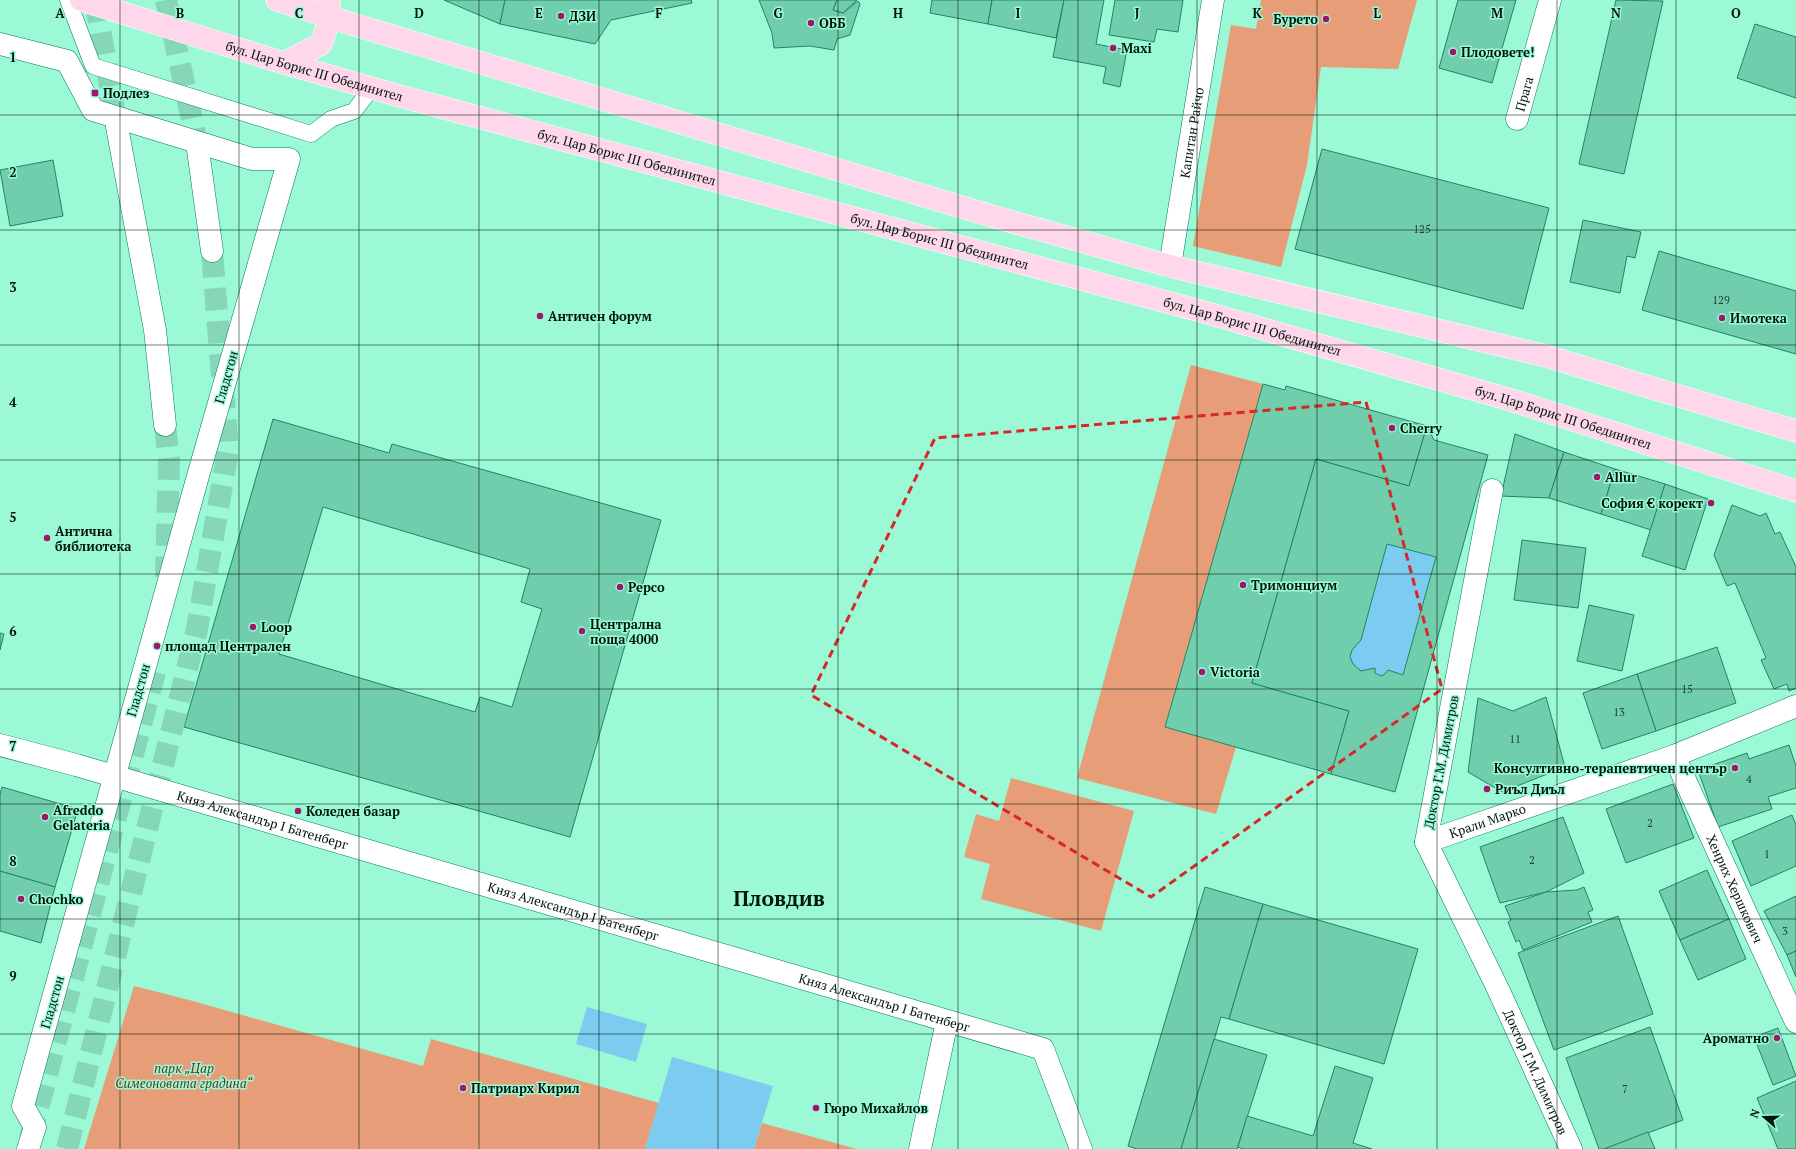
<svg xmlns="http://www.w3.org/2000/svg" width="1796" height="1149" font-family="'PT Serif',serif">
<rect width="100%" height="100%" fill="#9cf9d6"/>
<g fill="#e69d78">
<path d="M1261 0H1417L1398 69 1321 67 1307 165 1281 267 1193 246 1231 25 1256 29Z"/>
<path d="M1191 365 1263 384 1165 727 1236 747 1216 814 1077 778Z"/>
<path d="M1011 778 1134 811 1101 931 981 899 990 864 964 857 976 814 999 821Z"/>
<path d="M134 986 189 1000 423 1066 431 1039 659 1103 645 1149H84Z"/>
<path d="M762 1123 857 1149H754Z"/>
</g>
<g fill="#7bccf0">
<path d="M1387 544 1436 557 1403 675 1388 670 1385 674 1381 676 1375 673V669L1361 671 1353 664 1350 657Z"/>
<path d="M587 1007 647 1024 636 1062 576 1044Z"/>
<path d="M672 1057 773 1086 754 1149H645Z"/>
</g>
<g fill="#71ceac" stroke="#1f8567" fill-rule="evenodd">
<path d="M444 0H505L500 24Z"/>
<path d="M505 0H691L692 3 611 20 595 44 500 24Z"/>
<path d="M759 0H837L833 10 843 13 858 1 860 4 850 35 837 39 834 50 810 46 774 48 772 33Z"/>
<path d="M837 0H857L843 13 833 10Z"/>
<path d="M932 0H992L988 24 930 13Z"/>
<path d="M992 0H1064L1056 38 988 24Z"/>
<path d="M1064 0H1104L1096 44 1127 50 1120 87 1103 83 1106 67 1053 57Z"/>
<path d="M1115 0H1183L1178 32 1157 29 1154 42 1109 35Z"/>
<path d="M1458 0H1516L1492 83 1439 68Z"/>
<path d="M1616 0 1663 1 1624 174 1579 164Z"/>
<path d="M1755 24 1796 37V98L1737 78Z"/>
<path d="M1322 149 1549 208 1523 309 1295 249Z"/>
<path d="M53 160 63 216 10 226 0 170Z"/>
<path d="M1583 220 1641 232 1635 258 1627 256 1620 293 1570 282Z"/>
<path d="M1659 251 1796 291V354L1642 310Z"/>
<path d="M1263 384 1285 390 1286 386 1427 426 1409 486 1316 459 1252 683 1349 711 1331 774 1165 727Z"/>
<path d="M273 419 389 453 392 444 661 520 570 837 184 727ZM323 507 530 569 521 602 542 609 512 707 480 697 475 712 279 654Z"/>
<path d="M1427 426 1434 440 1488 455 1395 792 1331 774 1349 711 1252 683 1316 459 1409 486ZM1387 544 1436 557 1403 675 1388 670 1385 674 1381 676 1375 673V668L1361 671 1353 664 1350 657 1352 650 1361 640Z"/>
<path d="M1515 434 1564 452 1549 498 1501 496Z"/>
<path d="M1564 452 1615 469 1601 514 1549 498Z"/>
<path d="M1615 469 1665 484 1651 530 1601 514Z"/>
<path d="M1665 484 1708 499 1685 570 1642 556Z"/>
<path d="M1732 505 1760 516 1766 513 1775 534 1780 532 1796 567V688L1789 691 1787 684 1774 689 1761 660 1766 658 1735 583 1727 586 1714 555Z"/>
<path d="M1522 540 1586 548 1578 608 1514 600Z"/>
<path d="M1589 605 1634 615 1622 671 1577 661Z"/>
<path d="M0 633 4 634 0 650Z"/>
<path d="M1717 647 1736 703 1656 731 1637 674Z"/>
<path d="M1637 674 1656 731 1602 749 1583 693Z"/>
<path d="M1546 697 1565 767 1502 792 1468 772 1478 698 1513 711Z"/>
<path d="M1789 745 1796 766V788L1768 797 1772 809 1718 827 1698 770 1747 753 1749 759Z"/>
<path d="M1673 784 1694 838 1626 863 1606 809Z"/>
<path d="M2 787 78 809 55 887 0 871V794Z"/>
<path d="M1792 815 1796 825V866L1751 886 1732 841Z"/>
<path d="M1563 817 1584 873 1546 892 1500 903 1480 847Z"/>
<path d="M1707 870 1729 919 1680 940 1659 891Z"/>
<path d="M0 871 55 887 41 943 0 931Z"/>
<path d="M1205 887 1263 904 1229 1019 1221 1017 1181 1149H1137L1128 1146Z"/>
<path d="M1584 887 1593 910 1588 912 1592 922 1523 950 1519 940 1516 942 1508 922 1511 920 1505 906 1546 892 1577 890Z"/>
<path d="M1796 896V951L1787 955 1764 911Z"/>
<path d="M1263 904 1418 949 1384 1064 1229 1019Z"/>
<path d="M1618 916 1653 1014 1554 1050 1518 953Z"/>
<path d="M1729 919 1746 959 1698 980 1680 940Z"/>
<path d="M1796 951V977L1787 955Z"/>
<path d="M1650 1027 1683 1120 1604 1149H1599L1566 1058Z"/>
<path d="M1778 1028 1796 1076 1773 1085 1754 1037Z"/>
<path d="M1214 1039 1267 1055 1237 1149H1181Z"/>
<path d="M1335 1066 1373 1078 1353 1143 1372 1149H1243L1238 1147 1247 1116 1313 1136Z"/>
<path d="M1796 1081V1149H1778L1757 1098Z"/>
<path d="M1648 1132 1655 1149H1604Z"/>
</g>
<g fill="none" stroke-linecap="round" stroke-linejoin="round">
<g stroke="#85d7b8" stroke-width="22" stroke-dasharray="22 11" stroke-linecap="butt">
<path d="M95 0 117 127"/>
<path d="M166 0 197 143"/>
<path d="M165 425 169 461 166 577"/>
<path d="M30 1138 155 672"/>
<path d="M67 1149 197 629 228 451 212 251"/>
</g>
<defs>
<path id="lane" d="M68 0 93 66 311 134 331 119 354 111 372 88"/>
<g id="street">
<path d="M0 44 67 61 93 110 252 159H289L198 476 23 1106 35 1127 28 1149"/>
<path id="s1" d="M1517 119 1550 0"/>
<path id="s2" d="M1492 490 1426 842 1498 989 1571 1149"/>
<path id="s3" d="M0 745 76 765 1043 1049 1081 1149"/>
<path id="s4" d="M1674 756 1796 1022"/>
<path id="s5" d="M1426 842 1674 756 1796 706"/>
<path d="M920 1149 947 1021"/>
</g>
<g id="secondary">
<path d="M117 127 155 330 165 425"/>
<path d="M197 143 212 251"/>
<path id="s6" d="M1170 266 1213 0"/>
</g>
<g id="primary">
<path id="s7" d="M81 0 284 63 396 95 1204 312 1511 400 1796 491"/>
<path d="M277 0 342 21 995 217 1170 266 1546 356 1796 431"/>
<path d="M284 63 321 44 330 18 329 0"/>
</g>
</defs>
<use href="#lane" stroke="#01785a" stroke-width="17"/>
<use href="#street" stroke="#01785a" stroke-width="23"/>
<use href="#secondary" stroke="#01785a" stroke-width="23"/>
<use href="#primary" stroke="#fff" stroke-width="23"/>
<use href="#lane" stroke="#fff" stroke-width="16"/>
<use href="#street" stroke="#fff" stroke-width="22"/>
<use href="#secondary" stroke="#fff" stroke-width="22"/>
<use href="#primary" stroke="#fed7ea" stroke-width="22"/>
</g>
<path fill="none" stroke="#d62828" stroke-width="3" stroke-dasharray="8 5" stroke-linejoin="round" d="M1366 402 1442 689 1151 897 811 695 935 438Z"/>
<path fill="none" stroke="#00150c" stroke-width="1" stroke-opacity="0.55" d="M120 0V1149M239 0V1149M359 0V1149M479 0V1149M599 0V1149M718 0V1149M838 0V1149M958 0V1149M1078 0V1149M1197 0V1149M1317 0V1149M1437 0V1149M1557 0V1149M1676 0V1149M0 115H1796M0 230H1796M0 345H1796M0 460H1796M0 574H1796M0 689H1796M0 804H1796M0 919H1796M0 1034H1796"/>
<g fill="#9b186b" stroke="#9cf9d6" stroke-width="1.5">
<circle cx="561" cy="16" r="4"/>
<circle cx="1326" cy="19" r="4"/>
<circle cx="811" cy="23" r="4"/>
<circle cx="1113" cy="48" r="4"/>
<circle cx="1453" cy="52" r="4"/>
<rect x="91" y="89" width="8" height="8" rx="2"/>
<circle cx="540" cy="316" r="4"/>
<circle cx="1722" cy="318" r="4"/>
<circle cx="1392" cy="428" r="4"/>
<circle cx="1597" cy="477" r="4"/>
<circle cx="1711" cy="503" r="4"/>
<circle cx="47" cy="538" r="4"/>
<circle cx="1243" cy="585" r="4"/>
<circle cx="620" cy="587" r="4"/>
<circle cx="253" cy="627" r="4"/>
<circle cx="582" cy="631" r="4"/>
<circle cx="157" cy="646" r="4"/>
<circle cx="1202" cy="672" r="4"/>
<circle cx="1735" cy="768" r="4"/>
<circle cx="1487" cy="789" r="4"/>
<circle cx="298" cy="811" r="4"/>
<circle cx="45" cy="817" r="4"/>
<circle cx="21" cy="899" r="4"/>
<circle cx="1777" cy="1038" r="4"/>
<circle cx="463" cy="1088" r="4"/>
<circle cx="816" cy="1108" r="4"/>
</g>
<g text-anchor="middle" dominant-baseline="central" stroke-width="3" stroke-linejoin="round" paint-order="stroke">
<g font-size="11" fill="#1c4334">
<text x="1422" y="229">125</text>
<text x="1721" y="300">129</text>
<text x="1687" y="689">15</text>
<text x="1619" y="712">13</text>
<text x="1515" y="739">11</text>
<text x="1749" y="779">4</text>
<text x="1650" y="823">2</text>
<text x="1767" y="854">1</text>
<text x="1532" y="860">2</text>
<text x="1785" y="931">3</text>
<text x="1625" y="1089">7</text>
</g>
<g font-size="13" font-weight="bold" fill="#00150c" stroke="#9cf9d6" text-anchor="start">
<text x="569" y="16">ДЗИ</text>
<text x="1318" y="19" text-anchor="end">Бурето</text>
<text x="819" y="23">ОББ</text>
<text x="1121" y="48">Maxi</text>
<text x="1461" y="52">Плодовете!</text>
<text x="103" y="93">Подлез</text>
<text x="548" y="316">Античен форум</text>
<text x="1730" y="318">Имотека</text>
<text x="1400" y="428">Cherry</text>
<text x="1605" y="477">Allur</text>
<text x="1703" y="503" text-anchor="end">София € корект</text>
<text x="55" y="531">Антична<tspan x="55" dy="15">библиотека</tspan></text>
<text x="1251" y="585">Тримонциум</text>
<text x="628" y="587">Pepco</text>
<text x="590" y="624">Централна<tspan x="590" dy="15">поща 4000</tspan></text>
<text x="261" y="627">Loop</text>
<text x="165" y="646">площад Централен</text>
<text x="1210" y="672">Victoria</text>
<text x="1727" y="768" text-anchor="end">Консултивно-терапевтичен център</text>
<text x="1495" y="789">Риъл Диъл</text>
<text x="53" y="810">Afreddo<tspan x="53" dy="15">Gelateria</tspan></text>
<text x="306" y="811">Коледен базар</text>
<text x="29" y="899">Chochko</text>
<text x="1769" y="1038" text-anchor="end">Ароматно</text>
<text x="471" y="1088">Патриарх Кирил</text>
<text x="824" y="1108">Гюро Михайлов</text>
</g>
<g font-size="13" fill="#00150c" stroke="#9cf9d6">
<text stroke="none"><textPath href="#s7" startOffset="244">бул. Цар Борис III Обединител</textPath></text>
<text stroke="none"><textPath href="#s1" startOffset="26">Прага</textPath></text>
<text stroke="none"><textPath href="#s6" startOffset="135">Капитан Райчо</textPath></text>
<text stroke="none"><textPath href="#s7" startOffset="568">бул. Цар Борис III Обединител</textPath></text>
<text stroke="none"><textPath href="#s7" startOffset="892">бул. Цар Борис III Обединител</textPath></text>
<text stroke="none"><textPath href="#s7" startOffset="1216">бул. Цар Борис III Обединител</textPath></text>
<text transform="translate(226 377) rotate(-74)">Гладстон</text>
<text stroke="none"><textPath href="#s7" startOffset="1540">бул. Цар Борис III Обединител</textPath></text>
<text transform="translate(138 690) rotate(-74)">Гладстон</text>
<text transform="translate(1441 762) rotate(-79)">Доктор Г.М. Димитров</text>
<text stroke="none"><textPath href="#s3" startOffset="273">Княз Александър I Батенберг</textPath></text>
<text stroke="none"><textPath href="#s5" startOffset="65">Крали Марко</textPath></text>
<text stroke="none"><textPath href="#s4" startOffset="146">Хенрих Хершкович</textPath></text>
<text stroke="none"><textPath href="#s3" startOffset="597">Княз Александър I Батенберг</textPath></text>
<text transform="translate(52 1002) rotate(-74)">Гладстон</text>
<text stroke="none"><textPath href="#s3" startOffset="921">Княз Александър I Батенберг</textPath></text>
<text stroke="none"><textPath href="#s2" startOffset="613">Доктор Г.М. Димитров</textPath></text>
</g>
<g font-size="13" font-style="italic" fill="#61341b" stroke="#9cf9d6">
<text x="184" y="1068">парк „Цар<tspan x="184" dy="15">Симеоновата градина“</tspan></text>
</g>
<g font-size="21" font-weight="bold" fill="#00150c" stroke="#9cf9d6">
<text x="779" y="898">Пловдив</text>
</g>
</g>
<g font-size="13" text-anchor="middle" font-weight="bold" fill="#00150c" stroke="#9cf9d6" stroke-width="3" stroke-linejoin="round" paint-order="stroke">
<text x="60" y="18">A</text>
<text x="180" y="18">B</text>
<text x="299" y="18">C</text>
<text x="419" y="18">D</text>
<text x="539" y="18">E</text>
<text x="659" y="18">F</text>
<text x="778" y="18">G</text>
<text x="898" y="18">H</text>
<text x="1018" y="18">I</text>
<text x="1137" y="18">J</text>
<text x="1257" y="18">K</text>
<text x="1377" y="18">L</text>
<text x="1497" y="18">M</text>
<text x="1616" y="18">N</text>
<text x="1736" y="18">O</text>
<text x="13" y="62">1</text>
<text x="13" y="177">2</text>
<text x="13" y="292">3</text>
<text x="13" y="407">4</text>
<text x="13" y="522">5</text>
<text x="13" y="636">6</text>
<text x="13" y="751">7</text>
<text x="13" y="866">8</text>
<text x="13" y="981">9</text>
</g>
<g transform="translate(1764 1117) rotate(290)" stroke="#9cf9d6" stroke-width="3" paint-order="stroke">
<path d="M0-3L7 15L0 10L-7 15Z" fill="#00150c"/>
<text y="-6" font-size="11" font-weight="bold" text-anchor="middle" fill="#00150c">N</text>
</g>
</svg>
